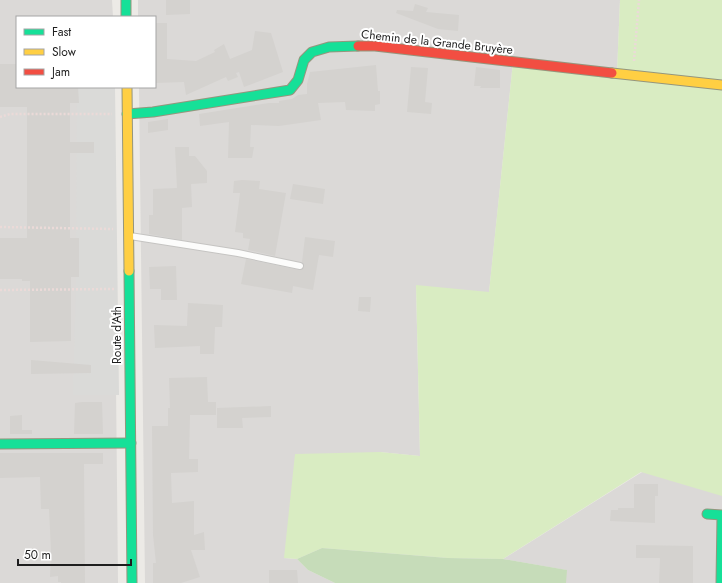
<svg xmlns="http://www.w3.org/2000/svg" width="722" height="583" font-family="Jost,sans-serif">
<rect width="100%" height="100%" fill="#eceae6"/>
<g fill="#dbd9d7">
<path d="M0 0H112L113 17H17V87H113L118 583H0Z"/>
<path d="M138 0H620L617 73 513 62 489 293 416 286 420 456 380 452 284 558 297 559 308 570 335 583H145L139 87H155V17H138Z"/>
<path d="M679 449 722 461V583H566V570L503 559Z"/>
</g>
<path fill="#dadad8" d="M77 87H115L119 395H73L76 280Z"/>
<path fill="#d9ecc2" d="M620 0H722V496L641 472 503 559 448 558 322 548 297 559 284 558 295 454 380 452 420 456 416 285 489 292 513 62 617 73Z"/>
<path fill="#c6dcb9" d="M322 548 448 558 503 559 567 570 566 583H335L308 570 297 559Z"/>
<g fill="#d4d2cf">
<path d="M166 0H190V14L166 15Z"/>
<path d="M415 4 428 8 426 12 459 15 458 31 438 29 396 13 397 10 413 11Z"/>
<path d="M155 23H167V59L196 61 215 52 214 50 224 44 230 59 252 50 255 31 271 33 283 72 244 87 239 72 236 73 238 77 228 81 226 77 186 95 184 82 155 83Z"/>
<path d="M0 64H17V87H78L79 103H70V142H94V153H70V238H79V277H71V341L30 342V281H22V279H0V238H27V107H0Z"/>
<path d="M376 65 378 91H380V104L375 105V111L346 110 345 102 318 103 321 120 279 126 251 125 250 147H254L252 158H228L229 122 200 126 199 114 269 103H279V101L292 99 298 95 307 94V84L310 72Z"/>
<path d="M411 67 428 68 425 102 432 103 431 114 407 112Z"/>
<path d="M476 67 500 70V88H480L481 86H474Z"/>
<path d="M168 119V130L148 133V122Z"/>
<path d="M175 147H189V156H195L207 171V183L191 184 192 207 182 208V240L149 234V215H153V189L177 188Z"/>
<path d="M242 180 260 181 259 189 286 193 275 256 248 250 250 239 243 238V233L235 232 240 193H233L234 181Z"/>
<path d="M293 184 325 189 323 204 290 199Z"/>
<path d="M305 237 335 241 333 257 319 255 313 290 293 286 292 293 241 284 246 259 299 270 303 269 304 265 302 262Z"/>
<path d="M176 266 177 300H161V289H150L149 267Z"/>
<path d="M359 297H371L370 312 358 311Z"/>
<path d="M188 303 223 305 222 327H215L214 354H200V346L155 348 154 325 187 326Z"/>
<path d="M31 360 91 365V373L31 374Z"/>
<path d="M207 377 208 402H216V415H190L189 459H198V472L171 473 172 503 194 501V535L204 532 205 550H191L200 577 181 583H153V563H156L153 535 152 426H168V408H170L169 378Z"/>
<path d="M82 402H102L103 434H74L75 403Z"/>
<path d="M271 406V417L242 418 243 428H217V408Z"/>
<path d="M22 415V430H32V434H10V416Z"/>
<path d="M0 453H103V464H84L85 583H61V582H58V576L50 577 51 550 49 509H41L40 477 0 478Z"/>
<path d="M634 484H658V496H655V523L610 521 611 510H618V508H634Z"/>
<path d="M636 545 693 546V583H659L660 558H636Z"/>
<path d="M269 570H297L298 583H269Z"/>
</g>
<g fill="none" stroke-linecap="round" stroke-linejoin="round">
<defs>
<path id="lane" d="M130 236 238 253 300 266"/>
<g id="fast">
<path d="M126 0V17"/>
<path d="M127 114 153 112 290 90 298 80 304 60 312 52 329 47 358 46"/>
<path d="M129 271 132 583"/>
<path d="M0 444 131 443"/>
<path d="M707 514 722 515 721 583"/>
</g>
<g id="slow">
<path d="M612 73 722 85"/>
<path d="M127 87 129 271"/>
</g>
<path id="jam" d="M358 46H375L612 73"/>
</defs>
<use href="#lane" stroke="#c5c4c2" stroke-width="8"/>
<use href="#fast" stroke="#95967d" stroke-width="11"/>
<use href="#slow" stroke="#95967d" stroke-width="11"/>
<use href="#jam" stroke="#95967d" stroke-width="11"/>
<g stroke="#ebdad8" stroke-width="2.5" stroke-dasharray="2 2" stroke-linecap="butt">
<path d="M634 61 639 0"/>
<path d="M0 117 10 114H112"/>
<path d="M0 227 113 229"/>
<path d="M0 290 114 289"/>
</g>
<use href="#lane" stroke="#fcfcfb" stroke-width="6"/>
<use href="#fast" stroke="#16e098" stroke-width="9"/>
<use href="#slow" stroke="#ffcf43" stroke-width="9"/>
<use href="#jam" stroke="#f24e42" stroke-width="9"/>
</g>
<g text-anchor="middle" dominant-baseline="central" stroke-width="4" stroke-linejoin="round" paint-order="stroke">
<g font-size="12" fill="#1e1e1e" stroke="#fff">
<text transform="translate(437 42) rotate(6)">Chemin de la Grande Bruyère</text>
<text transform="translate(117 335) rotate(-90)">Route d'Ath</text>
</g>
</g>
<rect x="16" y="16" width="140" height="72" fill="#ffffff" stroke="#a5a5a5"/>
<rect x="24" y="29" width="20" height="6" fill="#16e098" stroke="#a5a5a5"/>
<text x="52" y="36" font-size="12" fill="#1e1e1e">Fast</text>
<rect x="24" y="49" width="20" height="6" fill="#ffcf43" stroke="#a5a5a5"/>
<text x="52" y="56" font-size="12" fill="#1e1e1e">Slow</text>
<rect x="24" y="69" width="20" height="6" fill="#f24e42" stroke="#a5a5a5"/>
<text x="52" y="76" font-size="12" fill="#1e1e1e">Jam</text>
<path d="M18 559v6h113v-6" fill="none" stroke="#1e1e1e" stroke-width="2"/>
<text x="24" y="559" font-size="12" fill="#1e1e1e" stroke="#ffffff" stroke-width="3" paint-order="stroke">50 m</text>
</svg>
